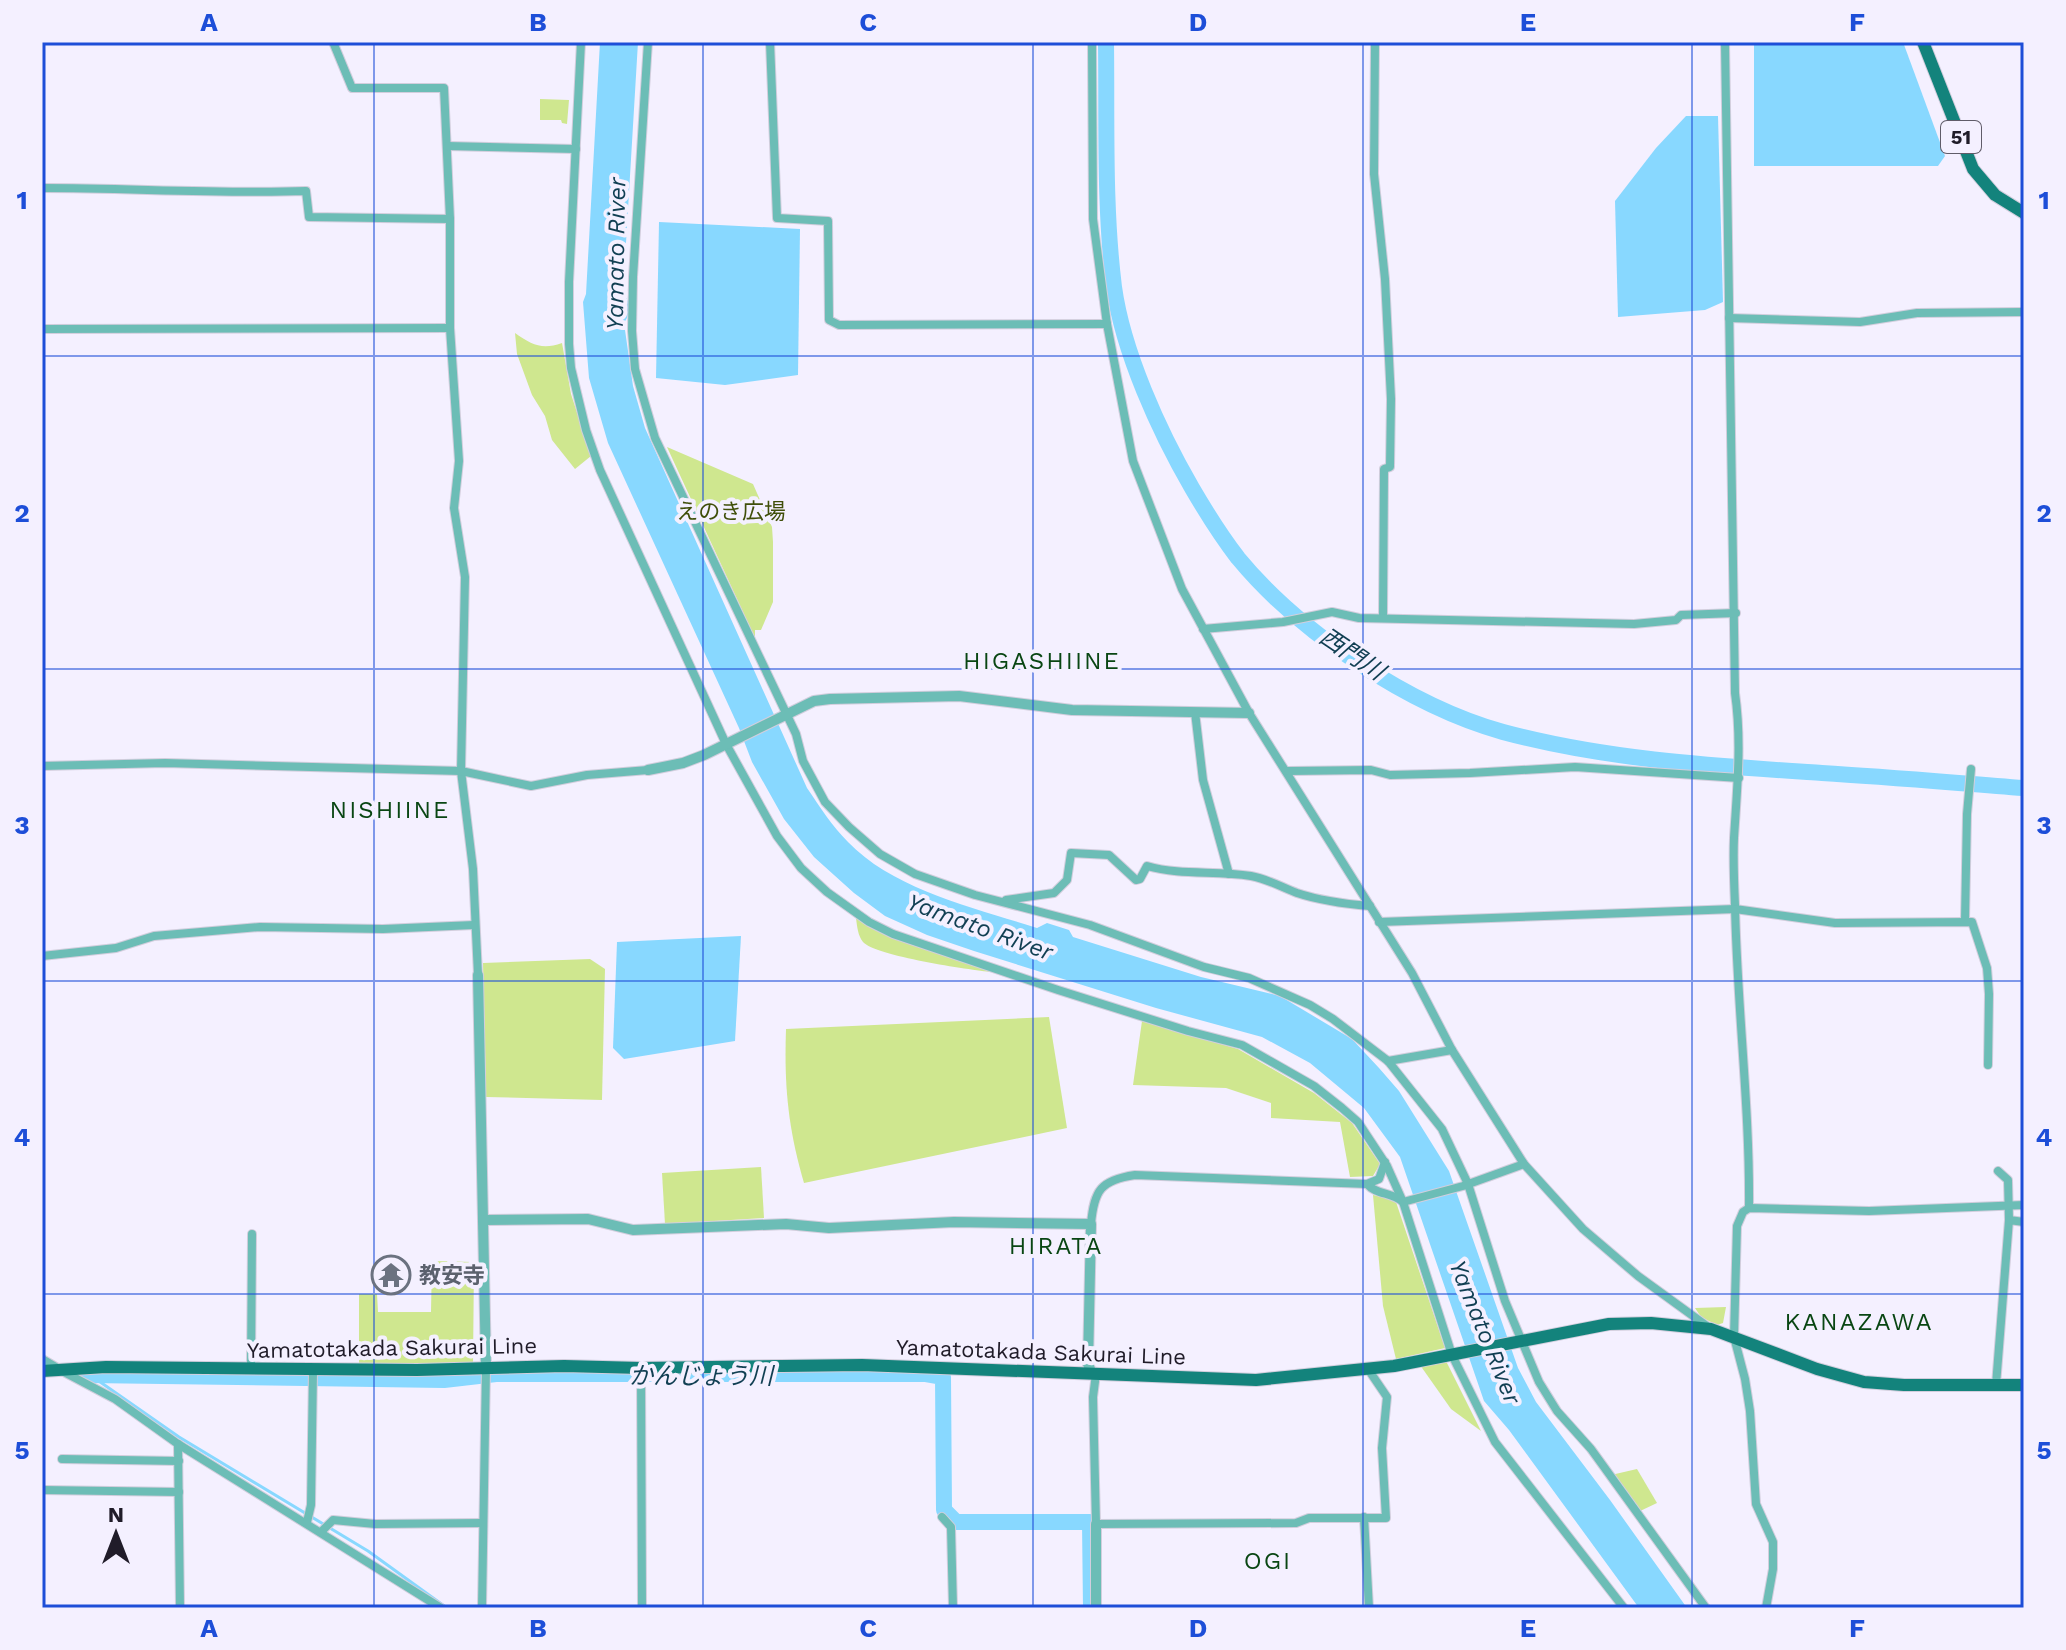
<svg xmlns="http://www.w3.org/2000/svg" width="2066" height="1650" font-family="'Work Sans','Noto Sans JP',sans-serif">
<rect width="100%" height="100%" fill="#f4f0ff"/>
<g fill="#cfe78f">
<path d="M540 99 569 100 567 124 562 123 561 120H540Z"/>
<path d="M515 333C532 345 542 350 562 343L571 394 591 456 575 469 552 440 545 416 532 395 517 354Z"/>
<path d="M667 447 753 484 772 527 773 542V602L761 630H755V638Z"/>
<path d="M856 918 884 934 992 972C970 970 875 956 863 942 858 936 857 926 856 918Z"/>
<path d="M590 959 605 969 602 1100 486 1097 483 963Z"/>
<path d="M1049 1017 1067 1128 804 1183C788 1128 784 1086 786 1029Z"/>
<path d="M1142 1021 1238 1049 1314 1093 1352 1123 1380 1164 1373 1176 1350 1177 1340 1122 1271 1118V1103L1226 1088 1133 1085Z"/>
<path d="M761 1167 764 1218 665 1224 662 1173Z"/>
<path d="M1373 1195 1395 1199 1445 1348 1396 1359 1383 1306Z"/>
<path d="M432 1261 474 1262 473 1365 359 1364V1294H377L378 1312H431Z"/>
<path d="M1726 1307 1723 1323 1717 1325 1701 1317 1695 1308Z"/>
<path d="M1446 1361 1481 1431 1451 1409 1420 1365Z"/>
<path d="M1637 1469 1657 1503 1638 1512 1611 1475Z"/>
</g>
<g fill="#88d8ff">
<path d="M600 42H638L623 293C631 304 632 311 624 323L633 386 645 428 807 788C820 807 832 826 848 842 894 890 975 908 1037 928L1047 923 1069 930 1073 937 1201 977 1280 996 1352 1039 1379 1068 1399 1091 1449 1171 1518 1368 1536 1402 1610 1500 1687 1608H1639L1509 1430 1484 1401 1400 1157 1364 1108 1310 1063 1262 1037 1156 1008 974 951 927 935 885 916 854 893 814 857 784 819 752 762 739 728 608 443 589 378 583 302 586 294Z"/>
<path d="M1903 42 1945 156 1938 166H1754V43Z"/>
<path d="M1686 116H1718L1723 302 1705 310 1618 317 1615 201 1656 148Z"/>
<path d="M659 222 800 229 798 375 725 385 656 378Z"/>
<path d="M741 936 735 1041 624 1059 613 1048 617 942Z"/>
</g>
<g fill="none" stroke-linecap="round" stroke-linejoin="round">
<path stroke="#88d8ff" stroke-width="3" d="M93 1377 179 1437 368 1551 447 1608"/>
<g stroke="#88d8ff" stroke-width="16">
<path d="M1106 42C1107 123 1104 206 1114 287 1123 352 1159 431 1192 488 1206 512 1221 536 1238 558 1300 633 1410 706 1503 732 1607 760 1715 766 1822 773 1889 777 1957 783 2024 788"/>
<path d="M88 1375 444 1380 496 1374H926L943 1377 944 1510 956 1522H1090L1091 1608"/>
</g>
<defs>
<g id="minor">
<path d="M333 42 352 88H444L450 219V328L459 461 454 508 465 577 461 771 473 869 478 975"/>
<path d="M581 42 569 282V344L571 368 586 430 600 470 726 744 777 836 801 868 827 892 869 922 893 934 1058 990 1188 1031 1242 1045 1314 1086 1342 1108 1358 1122 1387 1166 1403 1202 1452 1355 1495 1442 1624 1608"/>
<path d="M648 42 633 277 632 331 635 369 655 438 796 734 803 761 825 802 849 827 880 854 915 874 975 895 1090 925 1204 967 1249 978 1310 1005 1333 1019 1388 1061 1442 1129 1468 1184 1505 1301 1539 1382 1557 1411 1591 1449 1706 1608"/>
<path d="M770 42 777 218 828 221 829 320 839 325 1107 324"/>
<path d="M1092 42 1093 219 1107 324 1133 461 1182 589 1249 713 1412 973 1452 1050 1524 1164 1583 1229 1638 1276 1711 1329"/>
<path d="M1375 42 1374 174 1385 279 1391 399 1390 467 1384 469 1383 618"/>
<path d="M1725 42 1735 693C1742 742 1737 789 1734 838 1733 860 1734 883 1735 905 1737 1007 1750 1107 1749 1208"/>
<path d="M447 146 576 149"/>
<path d="M42 188C130 188 218 194 306 191L309 217 450 219"/>
<path d="M1729 318 1860 322 1917 313 2024 312"/>
<path d="M42 329 450 328"/>
<path d="M1203 629 1283 622 1332 612 1359 618 1634 624 1676 620 1681 615 1736 613"/>
<path d="M1195 712 1203 780 1229 874"/>
<path d="M42 766 165 763 461 771 531 786 587 775 648 770"/>
<path d="M1288 771 1371 770 1390 775 1470 773 1575 767 1739 778"/>
<path d="M1006 900 1054 893 1067 880 1071 853 1109 855 1136 880 1140 879 1147 866C1182 876 1215 870 1251 876 1268 879 1281 887 1297 893 1321 901 1345 904 1370 906"/>
<path d="M1965 921 1967 814 1971 769"/>
<path d="M1379 922 1735 909 1835 923 1972 922 1987 968 1989 994 1988 1065"/>
<path d="M42 956 116 948 154 936 260 927 383 929 474 925"/>
<path d="M1388 1061 1452 1050"/>
<path d="M1998 1171 2008 1180 2009 1220"/>
<path d="M1367 1184 1379 1179 1385 1162"/>
<path d="M1091 1224C1094 1190 1101 1180 1135 1175L1367 1184C1376 1195 1392 1192 1403 1202L1463 1186 1524 1164"/>
<path d="M641 1368 642 1608"/>
<path d="M251 1370 252 1234"/>
<path d="M62 1371 115 1399 178 1444 441 1608"/>
<path d="M1096 1374 1093 1397 1096 1524 1296 1523 1309 1518H1386L1382 1448 1387 1397 1368 1369"/>
<path d="M1996 1385 2009 1220 2024 1222"/>
<path d="M178 1444 180 1608"/>
<path d="M62 1459 179 1461"/>
<path d="M42 1490 179 1492"/>
<path d="M942 1517 951 1527 953 1608"/>
<path d="M1364 1517 1369 1608"/>
<path d="M307 1522 311 1505 313 1370"/>
<path d="M322 1531 333 1520 375 1524 482 1523"/>
<path d="M482 1608 486 1368"/>
<path d="M1766 1608 1773 1569V1542L1756 1504 1750 1411 1745 1379 1734 1337 1737 1226 1743 1212 1749 1208 1869 1211 2024 1205"/>
</g>
<g id="tertiary">
<path d="M648 770 683 763 704 755 814 701 830 699 959 696 1072 710 1249 713"/>
<path d="M478 975 486 1368"/>
<path d="M484 1220 588 1219 633 1230 786 1224 829 1228 954 1222 1091 1224 1088 1364 1092 1374"/>
<path d="M42 1360 59 1370"/>
<path d="M1096 1524V1608"/>
</g>
<g id="primary">
<path d="M1923 42 1973 169 1995 195 2024 213"/>
<path d="M42 1371 106 1367 417 1370 564 1366 641 1368 862 1365 1256 1380 1394 1366 1609 1324 1651 1323 1711 1329 1817 1369 1864 1382 1904 1385H2024"/>
</g>
</defs>
<use href="#minor" stroke="#d2cedd" stroke-width="10"/>
<use href="#tertiary" stroke="#d2cedd" stroke-width="12"/>
<use href="#primary" stroke="#d2cedd" stroke-width="14"/>
<use href="#minor" stroke="#6cbdb6" stroke-width="8"/>
<use href="#tertiary" stroke="#6cbdb6" stroke-width="10"/>
<use href="#primary" stroke="#13837c" stroke-width="12"/>
</g>
<path fill="none" stroke="#1d4ed8" stroke-width="2" stroke-opacity="0.55" d="M374 42V1608M703 42V1608M1033 42V1608M1363 42V1608M1692 42V1608M42 356H2024M42 669H2024M42 981H2024M42 1294H2024"/>
<defs>
<symbol id="temple-ring" viewBox="-11 -11 22 22"><circle r="9.5" fill="#f4f0ff" stroke="#6b7280" stroke-width="1.5"/><path d="M0-6L5-2H3V0L6.5 2.5H4V6H1.5V3h-3V6H-4V2.5H-6.5L-3 0V-2H-5Z" fill="#6b7280"/></symbol>
</defs>
<g fill-rule="evenodd">
<use href="#temple-ring" x="369" y="1253" width="44" height="44"/>
</g>
<g text-anchor="middle" dominant-baseline="central" stroke-width="8" stroke-linejoin="round" paint-order="stroke">
<rect fill="#f4f0ff" stroke="#605c69" stroke-width="2" x="1941" y="121" width="40" height="32" rx="6"/>
<g font-size="20" font-weight="bold" fill="#201c29">
<text x="1961" y="137">51</text>
</g>
<g font-size="22" fill="#404f0a" stroke="#f4f0ff">
<text x="731" y="511">えのき広場</text>
</g>
<g font-size="22" font-weight="bold" fill="#5b616d" stroke="#f4f0ff" text-anchor="start">
<text x="419" y="1275">教安寺</text>
</g>
<g font-size="22" fill="#201c29" stroke="#f4f0ff">
<text transform="translate(392 1348) rotate(-1)">Yamatotakada Sakurai Line</text>
<text transform="translate(1041 1352) rotate(2)">Yamatotakada Sakurai Line</text>
</g>
<g font-size="24" font-style="italic" fill="#113f53" stroke="#f4f0ff">
<text transform="translate(616 254) rotate(-89)">Yamato River</text>
<text transform="translate(1352 654) rotate(34)">西門川</text>
<text transform="translate(980 927) rotate(20)">Yamato River</text>
<text transform="translate(1485 1332) rotate(68)">Yamato River</text>
<text x="701" y="1376">かんじょう川</text>
</g>
<g font-size="24" letter-spacing="2" fill="#094613" stroke="#f4f0ff">
<text x="1042" y="661">HIGASHIINE</text>
<text x="390" y="810">NISHIINE</text>
<text x="1056" y="1246">HIRATA</text>
<text x="1859" y="1322">KANAZAWA</text>
<text x="1268" y="1561">OGI</text>
</g>
</g>
<rect width="2066" height="1650" fill="none" stroke="#f4f0ff" stroke-width="88"/>
<g transform="translate(116 1534)" stroke="#f4f0ff" stroke-width="6" paint-order="stroke">
<path d="M0-6L14 30L0 20L-14 30Z" fill="#201c29"/>
<text y="-12" font-size="22" font-weight="bold" text-anchor="middle" fill="#201c29">N</text>
</g>
<rect x="44" y="44" width="1978" height="1562" fill="none" stroke="#1d4ed8" stroke-width="3"/>
<g font-size="26" text-anchor="middle" font-weight="bold" fill="#1d4ed8">
<text x="209" y="31">A</text>
<text x="538" y="31">B</text>
<text x="868" y="31">C</text>
<text x="1198" y="31">D</text>
<text x="1528" y="31">E</text>
<text x="1857" y="31">F</text>
<text x="22" y="209">1</text>
<text x="2044" y="209">1</text>
<text x="22" y="522">2</text>
<text x="2044" y="522">2</text>
<text x="22" y="834">3</text>
<text x="2044" y="834">3</text>
<text x="22" y="1146">4</text>
<text x="2044" y="1146">4</text>
<text x="22" y="1459">5</text>
<text x="2044" y="1459">5</text>
<text x="209" y="1637">A</text>
<text x="538" y="1637">B</text>
<text x="868" y="1637">C</text>
<text x="1198" y="1637">D</text>
<text x="1528" y="1637">E</text>
<text x="1857" y="1637">F</text>
</g>
</svg>
